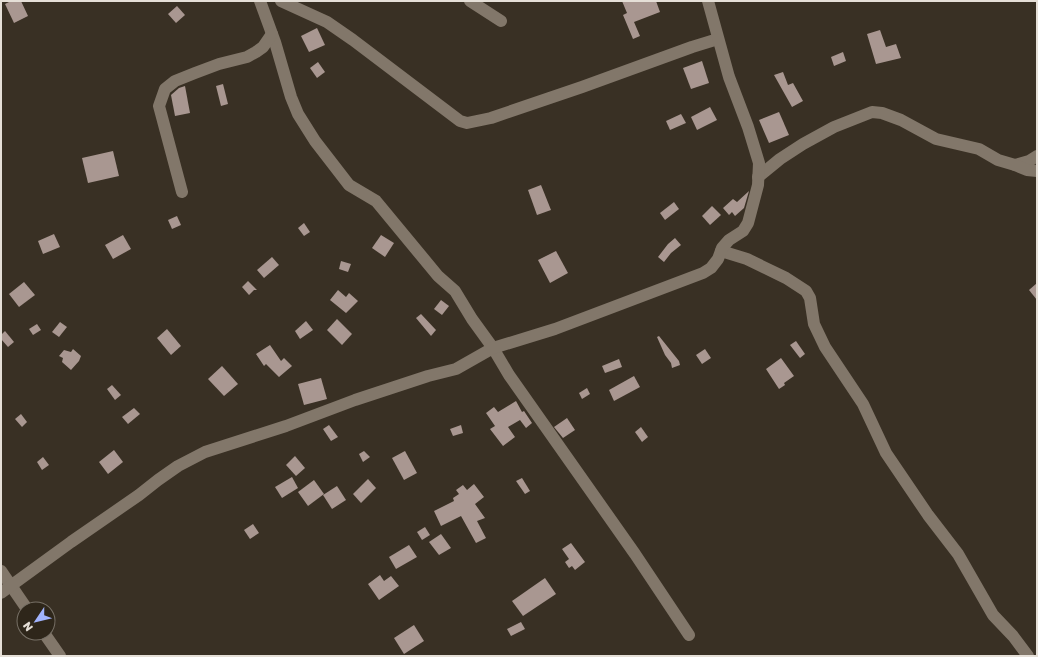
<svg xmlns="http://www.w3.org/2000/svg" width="1038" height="657" font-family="'Golos Text',sans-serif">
<rect width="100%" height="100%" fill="#393024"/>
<g fill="#a99791">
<path d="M11 1H21L28 16 14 23 5 4Z"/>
<path d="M622 1H656L660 12 634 22 640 36 633 39 623 15 627 13Z"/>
<path d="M177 6 185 15 176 23 168 14Z"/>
<path d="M317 28 325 45 309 52 301 36Z"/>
<path d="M880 30 886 47 896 44 901 58 876 64 867 34Z"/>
<path d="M843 52 846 61 834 66 831 57Z"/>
<path d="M702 61 709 83 691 89 683 68Z"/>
<path d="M318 62 325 72 317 78 310 68Z"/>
<path d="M783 72 788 85 793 83 803 101 792 107 774 75Z"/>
<path d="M223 84 228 104 221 106 216 86Z"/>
<path d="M185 86 190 113 175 116 171 95 179 88Z"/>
<path d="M710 107 717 120 697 130 691 117Z"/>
<path d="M779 112 789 135 769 143 759 120Z"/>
<path d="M681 114 686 123 670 130 666 121Z"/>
<path d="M113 151 119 176 88 183 82 158Z"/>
<path d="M541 185 551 210 537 215 528 190Z"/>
<path d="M749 191 744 208 735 216 732 212 729 215 723 208 733 199 737 202Z"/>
<path d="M674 202 679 209 665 220 660 213Z"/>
<path d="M712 206 721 215 710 225 702 216Z"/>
<path d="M177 216 181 225 172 229 168 220Z"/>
<path d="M304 223 310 232 304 236 298 228Z"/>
<path d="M54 234 60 247 43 254 38 241Z"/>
<path d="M123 235 131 249 113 259 105 245Z"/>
<path d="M381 235 394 243 385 257 372 248Z"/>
<path d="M675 238 681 245 671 253 664 262 658 257 668 244Z"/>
<path d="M556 251 568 273 550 283 538 260Z"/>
<path d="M272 257 279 265 264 278 257 270Z"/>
<path d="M341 261 351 264 348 272 339 269Z"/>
<path d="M248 281 257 290H254L249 295 242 287Z"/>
<path d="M24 282 35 295 19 307 9 294Z"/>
<path d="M1037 283V300L1029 290Z"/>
<path d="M338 290 346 297 349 293 358 301 346 313 330 300Z"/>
<path d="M441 300 449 306 442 315 434 309Z"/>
<path d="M421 314 436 330 431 336 416 318Z"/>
<path d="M337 319 352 334 342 345 327 330Z"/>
<path d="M306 321 313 330 300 339 295 331Z"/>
<path d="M60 322 67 327 59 337 52 332Z"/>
<path d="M37 324 41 330 33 335 29 329Z"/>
<path d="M167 329 181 346 171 355 157 338Z"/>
<path d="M5 331 14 342 8 347 1 339V335Z"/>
<path d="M659 336 679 361 680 365 672 368 671 363 665 355 657 337Z"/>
<path d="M796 341 805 354 800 358 790 345Z"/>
<path d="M270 345 281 361 284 358 292 366 279 377 266 364 264 366 256 354Z"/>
<path d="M73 349 81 356 79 361 71 370 62 362 63 358 59 356 64 350 71 352Z"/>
<path d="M705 349 711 358 702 364 696 355Z"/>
<path d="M781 358 794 376 784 383 785 385 779 389 766 369Z"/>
<path d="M619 359 622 367 605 373 602 366Z"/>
<path d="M222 366 238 384 224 396 208 379Z"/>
<path d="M634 376 640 387 614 401 609 390Z"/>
<path d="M321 378 327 399 304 405 298 384Z"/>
<path d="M112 385 121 395 115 400 107 389Z"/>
<path d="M587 388 590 394 582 399 579 393Z"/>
<path d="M516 401 522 412 524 411 532 423 526 428 520 420 508 427 515 437 503 446 490 429 495 426 486 413 494 407 498 412Z"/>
<path d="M134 408 140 414 128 424 122 417Z"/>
<path d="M21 414 27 422 22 427 15 419Z"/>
<path d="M567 418 575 430 563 438 554 427Z"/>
<path d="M329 425 338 437 331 441 323 429Z"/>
<path d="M461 425 463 433 453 436 450 429Z"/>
<path d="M641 427 648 437 642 442 635 432Z"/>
<path d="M114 450 123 462 108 474 99 462Z"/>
<path d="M364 451 370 457 363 462 359 454Z"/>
<path d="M405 451 417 473 404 480 392 458Z"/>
<path d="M295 456 305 468 296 476 286 465Z"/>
<path d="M43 457 49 465 42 470 37 462Z"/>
<path d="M292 477 298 488 282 498 275 487Z"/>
<path d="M522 478 530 491 525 494 516 481Z"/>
<path d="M368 479 376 488 361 503 353 494Z"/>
<path d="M314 480 324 494 308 506 298 492Z"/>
<path d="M474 484 484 497 475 504 485 518 477 521 486 538 476 543 461 516 441 526 434 511 454 501 453 498 459 494 456 490 463 485 467 490Z"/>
<path d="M337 486 346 500 332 509 323 495Z"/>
<path d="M253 524 259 533 250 539 244 530Z"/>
<path d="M425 527 430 535 422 540 417 532Z"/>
<path d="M441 534 451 548 439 555 429 542Z"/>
<path d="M571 543 585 562 575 570 572 566 569 568 565 562 569 559 562 549Z"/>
<path d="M409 545 417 557 396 569 389 557Z"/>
<path d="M380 575 384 581 391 576 399 586 379 600 368 584Z"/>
<path d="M545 578 556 594 523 616 512 601Z"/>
<path d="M521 622 525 629 511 636 507 629Z"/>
<path d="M414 625 424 641 404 654 394 638Z"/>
</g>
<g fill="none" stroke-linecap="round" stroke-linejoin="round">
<g stroke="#82776a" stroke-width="12">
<path d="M260 1 275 42 291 97 298 114 315 141 349 185 376 201 438 276 455 291 472 319 493 348 509 375 635 554 689 635"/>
<path d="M281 1 327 22 353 40 460 121 467 123 491 118 582 87 692 47 718 39"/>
<path d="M470 1 501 21"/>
<path d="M1015 165 1029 161 1037 156"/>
<path d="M758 177 780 159 803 144 834 127 872 112 882 113 901 120 936 139 979 149 998 160 1015 165 1027 170 1037 171"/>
<path d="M182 192 159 106 165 89 175 81 195 73 219 64 247 57 256 52 263 47 272 34"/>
<path d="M721 251 747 259 786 278 806 291 810 298 814 324 825 347 863 404 886 453 928 515 958 554 993 615 1013 636 1028 656"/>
<path d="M1 571 27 609"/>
<path d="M1 593 71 542 139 495 158 480 178 466 205 452 286 426 355 400 428 376 456 369 493 348 555 329 703 273 711 268 718 259 722 248 729 240 743 231 748 223 758 185 759 163 748 127 729 77 708 1"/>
<path d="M44 633 60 656"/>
</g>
</g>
<rect width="1038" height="657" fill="none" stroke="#e5dfd7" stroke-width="4"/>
<g transform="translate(36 621) rotate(235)"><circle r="19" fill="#2e261a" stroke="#777066"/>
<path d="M0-3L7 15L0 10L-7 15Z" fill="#a1b3fd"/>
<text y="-6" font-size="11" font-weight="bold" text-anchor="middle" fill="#e5dfd7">N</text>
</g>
</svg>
